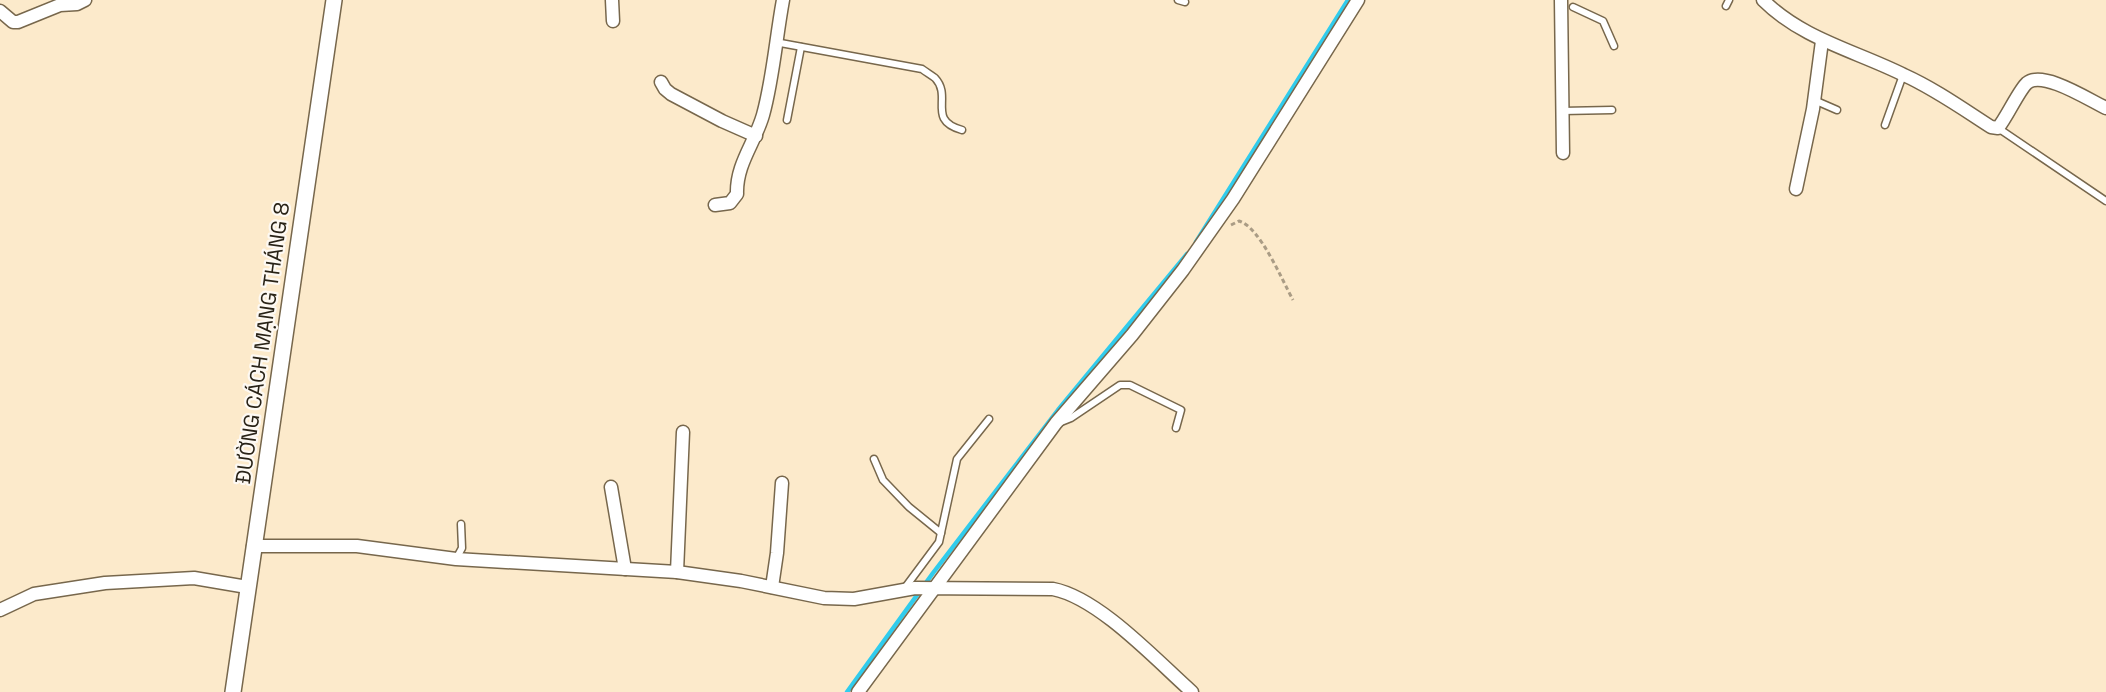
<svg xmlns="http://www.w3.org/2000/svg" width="2106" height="692" font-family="'Space Grotesk',sans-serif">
<rect width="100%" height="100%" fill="#fceacb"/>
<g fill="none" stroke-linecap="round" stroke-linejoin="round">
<g stroke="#30cced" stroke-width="4.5">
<path d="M1196 242 1348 0"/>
<path d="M847 692 933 573 1058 410 1187 254"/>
</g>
<defs>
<g id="service">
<path d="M1178 0 1185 2"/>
<path d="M1726 6 1729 0"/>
<path d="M1573 7 1603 21 1614 46"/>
<path d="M775 42 922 69C926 72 931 75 935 78 953 97 926 120 962 130"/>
<path d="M1814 100 1837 110"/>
<path d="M1562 111 1612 110"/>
<path d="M787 120 801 47"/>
<path d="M1885 125 1903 75"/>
<path d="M1998 128 2106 201"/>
<path d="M1061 422 1071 418 1120 385H1130L1181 410 1176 428"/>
<path d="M874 459 883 480 909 507 941 533"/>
<path d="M456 559 462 548 461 524"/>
<path d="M904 589 939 542 957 459 989 419"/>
</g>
<g id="minor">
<path d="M612 0 613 21"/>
<path d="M1561 0 1563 153"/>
<path d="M1763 0C1802 39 1856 51 1904 75 1935 89 1963 109 1991 127L1998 128C2007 117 2019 90 2027 83 2043 70 2089 100 2106 108"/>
<path d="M0 11 13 22H18L60 5 77 4 85 0"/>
<path d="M661 82 665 89 671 94 722 121 756 136"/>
<path d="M1796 189 1813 109 1822 41"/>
<path d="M715 205 730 203 737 194C736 164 755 143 763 115 773 79 776 38 783 0"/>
<path d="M611 487 625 569"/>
<path d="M253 546H357L456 559 677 572 741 581 824 598 854 599 915 588 1053 589C1099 598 1156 660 1192 692"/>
<path d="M677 572 683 432"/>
<path d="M772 587 777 553 782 483"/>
<path d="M0 610 34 594 105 583 194 578 247 587"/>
<path d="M858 692 1056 423 1132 335 1183 270 1233 199 1358 0"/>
</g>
<path id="tertiary" d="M233 692 334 0"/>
</defs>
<use href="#service" stroke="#77674c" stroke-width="9"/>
<use href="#minor" stroke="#77674c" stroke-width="15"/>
<use href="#tertiary" stroke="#77674c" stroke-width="18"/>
<path stroke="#aa9c85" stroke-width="3" stroke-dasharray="4.5 3" stroke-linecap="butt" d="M1231 225 1239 221C1260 227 1282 280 1293 300"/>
<use href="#service" stroke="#fff" stroke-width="6"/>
<use href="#minor" stroke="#fff" stroke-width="12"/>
<use href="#tertiary" stroke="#fff" stroke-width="15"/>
</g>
<g text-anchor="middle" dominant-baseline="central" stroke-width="4.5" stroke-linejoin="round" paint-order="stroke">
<g font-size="21" fill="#292317" stroke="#fdf9f3">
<text transform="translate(262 343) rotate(-82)">ĐƯỜNG CÁCH MẠNG THÁNG 8</text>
</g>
</g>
</svg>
